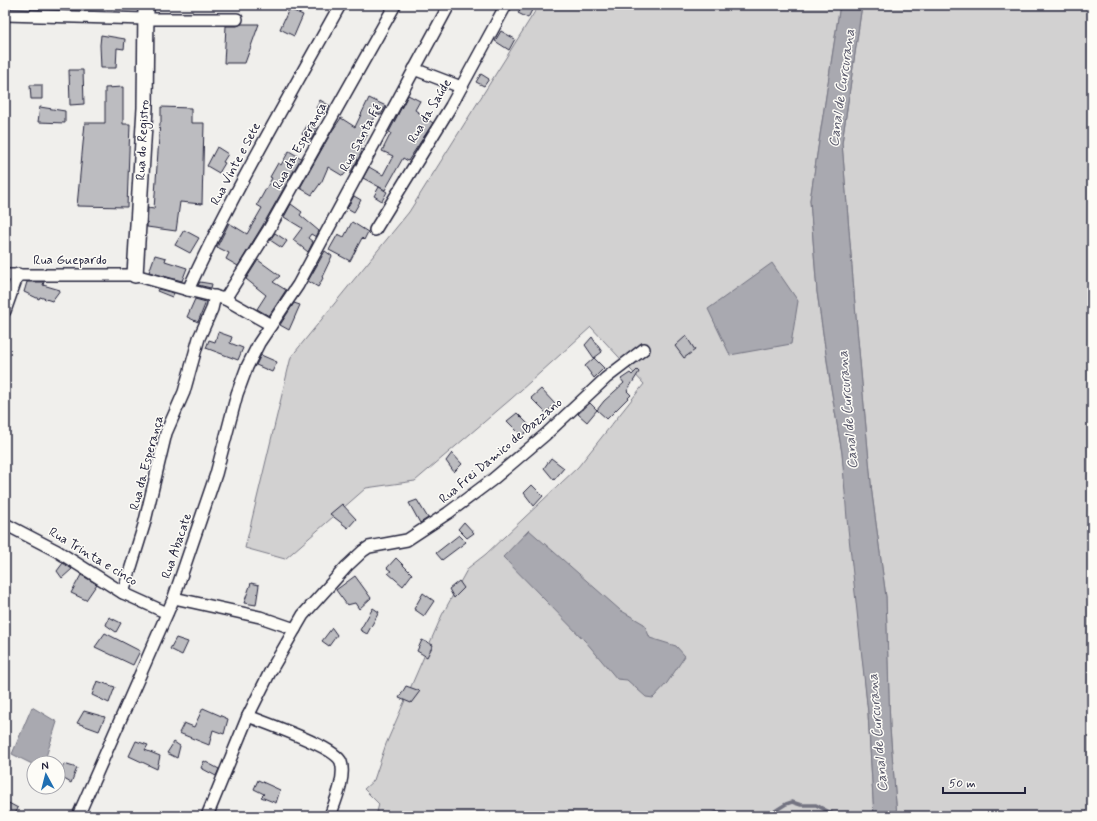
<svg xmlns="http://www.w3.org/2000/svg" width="1097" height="821" font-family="Mynerve,sans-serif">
<rect width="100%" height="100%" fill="#f0efec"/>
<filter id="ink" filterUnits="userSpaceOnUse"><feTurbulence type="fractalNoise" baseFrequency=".025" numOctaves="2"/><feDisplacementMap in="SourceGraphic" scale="8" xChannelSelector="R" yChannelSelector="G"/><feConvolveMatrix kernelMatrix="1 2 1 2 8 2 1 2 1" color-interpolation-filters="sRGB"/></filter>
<g filter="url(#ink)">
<g fill="#d2d1d1" stroke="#7a7a86">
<path d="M539 5H840L810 200 817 292 831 388 842 453 868 713 874 816H376L379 804 364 789 374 780 386 744 442 615 468 568 486 554 578 467 644 384 591 327 511 399 415 481 366 488 285 559 245 548 291 357 409 212Z"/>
<path d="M862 5H1092V816H897L890 728 886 597 872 494 856 317 842 143Z"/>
</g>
<g fill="#a9a9b0" stroke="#737381">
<path d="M840 5H862L842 143 856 317 872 494 886 597 890 728 897 816H874L868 713 847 519 842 453 831 388 817 292 810 200Z"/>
<path d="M772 263 798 301 791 344 730 355 708 309Z"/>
<path d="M529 530 620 610 644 624 650 638 676 646 685 656 667 683 653 698 646 697 627 680 617 679 586 642 503 557Z"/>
<path d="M32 707 57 722 44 763H34V765L12 754Z"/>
</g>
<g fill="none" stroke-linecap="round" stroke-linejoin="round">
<g stroke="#737381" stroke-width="3.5">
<path d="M709 816C718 812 724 809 732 816"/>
<path d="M767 816 786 804 792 802 801 805H816L837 816"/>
</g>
</g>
<g fill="#bcbcc0" stroke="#22223b">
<path d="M522 6 532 10 528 18 518 13Z"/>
<path d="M289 9 303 15 294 36 280 29Z"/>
<path d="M242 24H259L245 63H224L226 26H237Z"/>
<path d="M501 31 515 39 509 50 495 41Z"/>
<path d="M101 35 125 39 124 49 117 48 116 68H101L100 45Z"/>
<path d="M69 70H83L84 104 70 105Z"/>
<path d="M481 74 489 79 484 86 476 82Z"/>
<path d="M30 85H42V99H31Z"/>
<path d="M123 87V124H130L127 207 77 206 85 123H105V88Z"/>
<path d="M408 95 420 101 415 110 433 123 408 161 403 158 385 190 363 178 369 167 383 175 393 156 382 151 391 133 389 132Z"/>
<path d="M369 98 386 106 381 115 376 113 366 133 368 134 359 149 363 150 351 172 348 170 343 176 328 167 322 181 312 195 300 188 332 131 341 118 355 127Z"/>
<path d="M320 100 330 106 326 113 316 108Z"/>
<path d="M40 107 65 111V123L38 122Z"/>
<path d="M161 107 191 108V123H204L202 204 180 202 176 231 147 227 148 208 154 209 160 123H161Z"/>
<path d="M308 124 317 129 311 140 302 134Z"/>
<path d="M217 147 228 154 223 162 225 163 219 173 207 166Z"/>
<path d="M289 151 301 158 263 225 238 266 226 259 229 253 217 247 229 223 247 234 262 208 257 205 272 178 270 177 278 163 281 165Z"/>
<path d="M379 187 387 192 382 201 374 196Z"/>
<path d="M354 196 361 200 354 212 347 208Z"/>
<path d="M291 204 302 212 300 215 319 231 316 237 311 234 308 238 313 242 308 252 293 240 302 228 284 217Z"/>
<path d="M352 222 368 232 364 240 362 238 350 261 329 250 338 234 344 237Z"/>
<path d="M184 230 199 238 190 253 175 245Z"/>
<path d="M275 233 287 241 282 248 270 240Z"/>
<path d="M325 251 332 256 322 277 323 278 318 287 308 281Z"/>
<path d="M155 255 166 258 165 261 187 268 182 281 149 272Z"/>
<path d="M258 260 280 276 273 282 286 290 269 316 257 309 266 295 246 279Z"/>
<path d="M27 282H44L43 285 60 290 52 301 40 297 39 299 24 292Z"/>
<path d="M200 282 212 284 211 288 198 285Z"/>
<path d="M158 289 174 293 172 297 157 291Z"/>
<path d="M195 299 206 302 198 322 187 317Z"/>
<path d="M294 303 300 305 289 330 280 325Z"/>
<path d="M218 332 232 337 230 343 243 348 238 360 206 348 209 340 215 342Z"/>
<path d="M686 336 695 350 684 358 675 346Z"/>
<path d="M592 337 602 352 594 358 585 345Z"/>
<path d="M261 355 277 362 272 372 256 365Z"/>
<path d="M594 358 604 368 594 378 585 366Z"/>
<path d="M637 370 639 372 627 391 631 395 607 419 597 410 604 401 624 383 621 379 630 373 632 375Z"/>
<path d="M541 389 555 404 546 413 531 398Z"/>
<path d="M590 403 597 410 587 422 578 414Z"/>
<path d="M517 413 531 427 522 436 507 421Z"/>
<path d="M452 453 462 464 454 472 446 461Z"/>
<path d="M551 458 564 468 554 480 544 468Z"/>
<path d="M532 485 543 496 534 506 524 493Z"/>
<path d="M417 500 428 518 420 523 409 503Z"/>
<path d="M342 504 356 519 348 528 330 514Z"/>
<path d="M464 522 474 533 467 538 458 529Z"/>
<path d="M459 535 466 542 442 560 436 553Z"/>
<path d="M396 558 412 574 403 586 388 573 391 571 387 568Z"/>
<path d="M63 563 72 569 62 578 57 571Z"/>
<path d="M81 575 97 584 86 600 71 593Z"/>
<path d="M355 576 371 598 359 609 355 603 347 605 336 590Z"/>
<path d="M459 581 464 588 454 598 449 589Z"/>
<path d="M251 583 259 585 256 605 244 603Z"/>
<path d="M423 593 434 601 424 616 414 609Z"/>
<path d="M373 608 379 612 367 634 360 630Z"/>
<path d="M109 617 121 623 116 632 106 625Z"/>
<path d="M332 628 337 635 329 646 322 641Z"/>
<path d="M105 633 140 651 133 665 95 647Z"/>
<path d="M176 638 188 642 182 655 170 649Z"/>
<path d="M422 640 433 645 427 657 417 651Z"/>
<path d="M97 681 115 687 109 703 92 695Z"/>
<path d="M406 686 420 691 411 703 399 698Z"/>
<path d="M203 708 228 719 224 734 213 730 209 745 179 733 184 723 194 727Z"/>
<path d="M84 711 105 717 99 731 77 723Z"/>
<path d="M136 741 148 745 145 750 160 756 157 769 129 756Z"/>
<path d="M174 742 180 746 177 758 167 753Z"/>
<path d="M204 761 219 769 216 776 201 768Z"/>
<path d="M64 764 77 768 71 783 59 776Z"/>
<path d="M258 780 280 790 276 803 261 797 264 794 254 789Z"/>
<path d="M5 801 18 808 14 816H5Z"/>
</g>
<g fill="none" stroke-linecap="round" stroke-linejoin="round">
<defs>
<g id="street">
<path d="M5 15 146 19H237"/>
<path d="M414 69 461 87"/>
<path d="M375 230 451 106 506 5"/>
<path d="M5 275H135L188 290 225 299 271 325"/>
<path d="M188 290C233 192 288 99 340 5"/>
<path d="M225 299 269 229 395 5"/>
<path d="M5 311 18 274"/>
<path d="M5 524 57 551 123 593 167 613"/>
<path d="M123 593 144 525 166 433 184 392 199 338 212 309 215 296"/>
<path d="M174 598 260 617 295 629"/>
<path d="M248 716C265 723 336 747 341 762 346 777 335 802 330 816"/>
<path d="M78 816 173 600 216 474 237 394 247 367 259 343 298 285 449 5"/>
<path d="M207 816 248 716 270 672 303 615 347 566 363 551 369 547 407 540 448 513 492 480 545 435 606 378 644 349"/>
</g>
<path id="secondary" d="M135 275 145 108 146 5"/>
</defs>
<use href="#street" stroke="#22223b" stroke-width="14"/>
<use href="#secondary" stroke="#22223b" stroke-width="18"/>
<use href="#street" stroke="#fdfcf7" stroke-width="11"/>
<use href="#secondary" stroke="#fdfcf7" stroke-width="15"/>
</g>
</g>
<g text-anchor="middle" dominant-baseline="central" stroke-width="3" stroke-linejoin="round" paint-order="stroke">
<g font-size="13" fill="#22223b" stroke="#fdfcf7">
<text transform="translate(430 111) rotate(-59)">Rua da Saúde</text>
<text transform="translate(361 138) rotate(-62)">Rua Santa Fé</text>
<text transform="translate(143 140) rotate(-87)">Rua do Registro</text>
<text transform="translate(300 146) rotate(-61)">Rua da Esperança</text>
<text transform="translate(236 164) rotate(-62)">Rua Vinte e Sete</text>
<text x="70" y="260">Rua Guepardo</text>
<text transform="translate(501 451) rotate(-40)">Rua Frei Damico de Bazzano</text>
<text transform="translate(147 463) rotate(-75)">Rua da Esperança</text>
<text transform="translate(177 546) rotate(-71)">Rua Abacate</text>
<text transform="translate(93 557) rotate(31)">Rua Trinta e cinco</text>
</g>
<g font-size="14" font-style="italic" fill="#58586a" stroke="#fdfcf7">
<text transform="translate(842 88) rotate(-82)">Canal de Curcurana</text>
<text transform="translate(848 410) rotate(-95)">Canal de Curcurana</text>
<text transform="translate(878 733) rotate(-95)">Canal de Curcurana</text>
</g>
</g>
<rect width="1097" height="821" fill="none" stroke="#fdfcf7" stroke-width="20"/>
<rect x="10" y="10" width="1077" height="801" fill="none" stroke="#22223b" stroke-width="1.5" filter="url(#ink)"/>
<g transform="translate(46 775) rotate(353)"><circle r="19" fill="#fdfcf7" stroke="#a5a5ac"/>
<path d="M0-3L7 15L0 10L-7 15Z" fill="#1f6fb2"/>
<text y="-6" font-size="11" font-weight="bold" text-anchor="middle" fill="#22223b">N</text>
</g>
<path d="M943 787v6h82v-6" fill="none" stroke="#22223b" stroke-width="2"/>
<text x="949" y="787" font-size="12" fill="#22223b" stroke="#fdfcf7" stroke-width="3" paint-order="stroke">50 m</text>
</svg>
